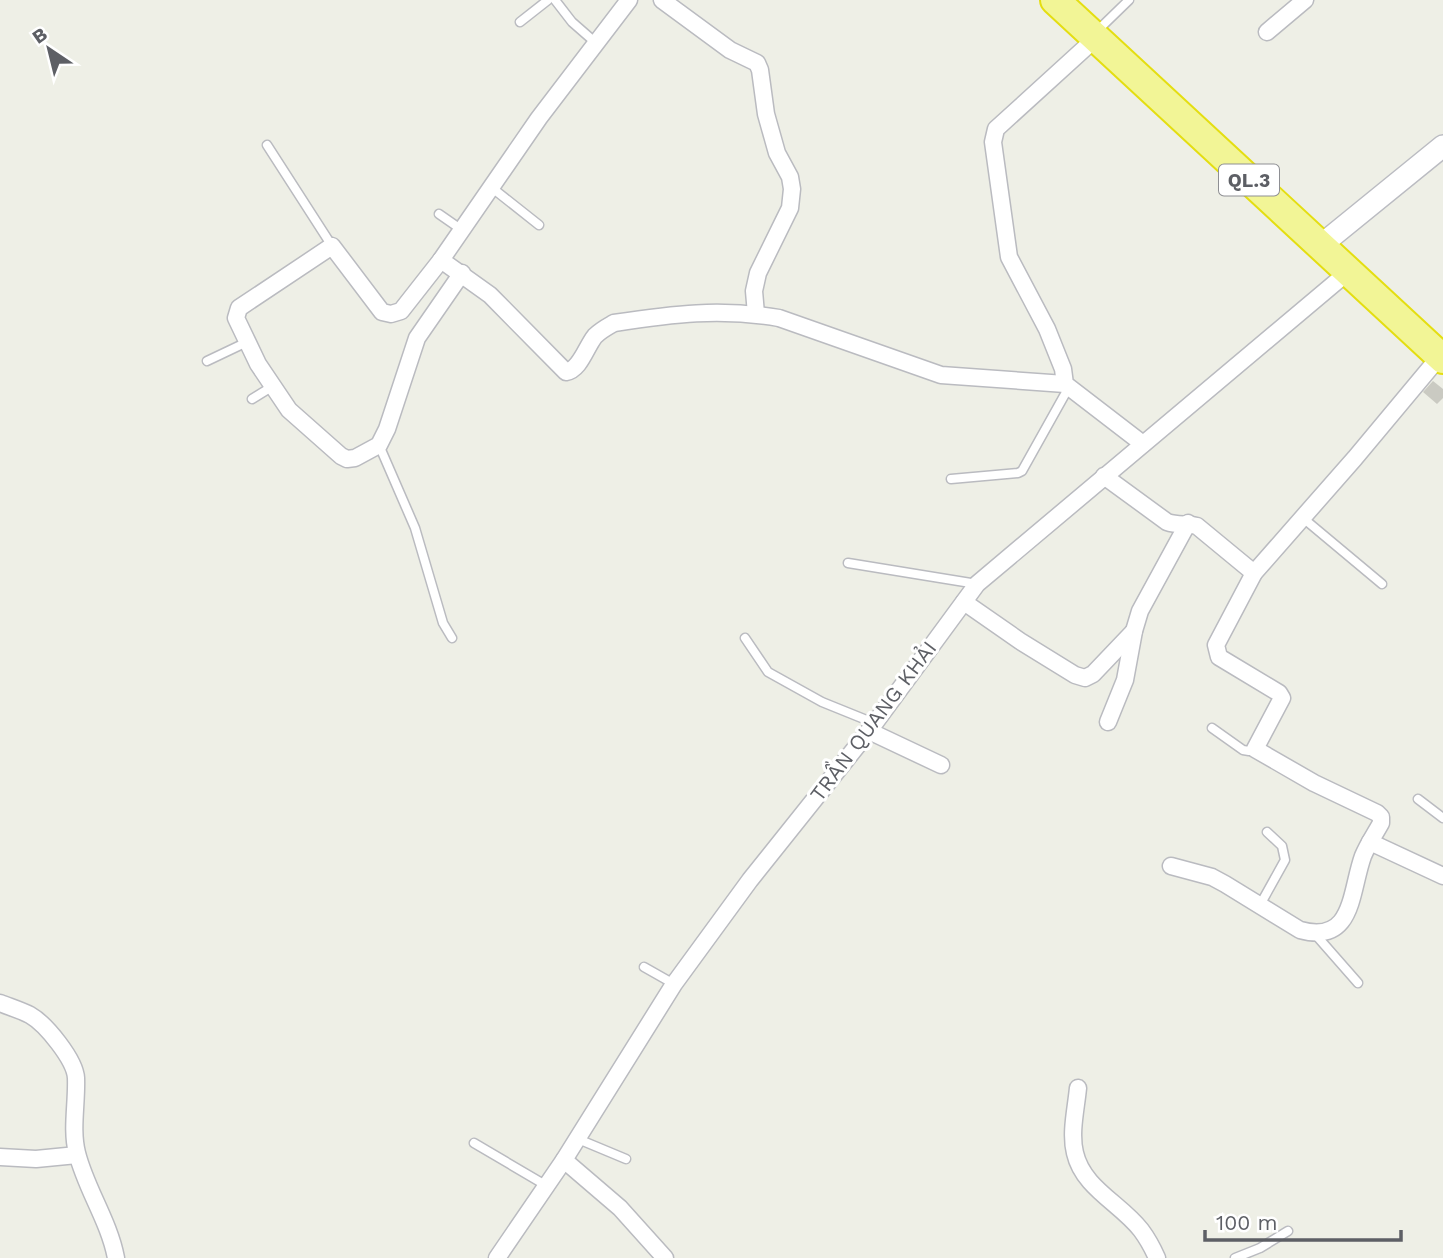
<svg xmlns="http://www.w3.org/2000/svg" width="1443" height="1258" font-family="'Work Sans',sans-serif">
<rect width="100%" height="100%" fill="#eeefe6"/>
<path fill="#cacac2" d="M1433 381 1443 389V398L1437 404 1423 392Z"/>
<g fill="none" stroke-linecap="round" stroke-linejoin="round">
<defs>
<g id="lane">
<path d="M555 0 572 22 596 43"/>
<path d="M520 22 548 0"/>
<path d="M1096 32 1129 0"/>
<path d="M267 145 332 246"/>
<path d="M491 187 539 225"/>
<path d="M439 214 462 230"/>
<path d="M207 361 247 342"/>
<path d="M252 399 273 386"/>
<path d="M379 445 415 528 443 623 452 638"/>
<path d="M951 479 1018 473 1022 471 1069 387"/>
<path d="M1303 518 1382 584"/>
<path d="M848 563 977 584"/>
<path d="M745 638 768 672 822 702 874 723"/>
<path d="M1212 728 1243 750 1249 751 1255 749"/>
<path d="M1418 799 1443 818"/>
<path d="M1260 905 1285 860 1282 846 1267 832"/>
<path d="M1315 934 1358 983"/>
<path d="M644 967 674 984"/>
<path d="M578 1139 626 1159"/>
<path d="M474 1143 547 1186"/>
<path d="M1235 1258 1260 1248 1288 1231"/>
</g>
<g id="street">
<path d="M662 0 730 50 757 63 760 70 766 114 777 153 790 177 792 189 790 208 758 273 754 291 756 314"/>
<path d="M1267 32 1305 0"/>
<path d="M1096 38 996 129 993 142 1009 257 1047 329 1063 369 1065 384 1143 444"/>
<path d="M441 260 490 295 566 372C580 370 586 347 595 336 601 330 607 327 614 323 673 314 720 308 779 318L941 375 1065 384"/>
<path d="M462 273 417 338 387 429 379 445 355 458 347 459 341 456 289 410 258 364 236 318 239 308 332 246 382 312 391 314 401 311 441 260 539 118 629 0"/>
<path d="M1104 476 1167 522C1178 526 1187 523 1197 526L1254 573"/>
<path d="M964 602 1020 641 1075 675 1085 678 1093 674 1134 631"/>
<path d="M1108 722 1125 680 1134 631 1140 611 1188 523"/>
<path d="M869 731 941 765"/>
<path d="M1370 842 1443 876"/>
<path d="M1171 866 1212 877 1225 884 1300 930C1354 945 1350 892 1363 856 1368 844 1375 834 1381 823V817L1377 813 1314 783 1255 749 1282 698 1279 693 1219 657 1216 645 1254 573 1355 458 1440 356"/>
<path d="M0 1003C10 1007 20 1010 30 1015 46 1024 75 1060 76 1078 77 1103 71 1129 77 1153 86 1189 109 1221 116 1258"/>
<path d="M1078 1088C1076 1109 1070 1133 1075 1153 1083 1188 1120 1203 1141 1230 1147 1238 1153 1249 1157 1258"/>
<path d="M0 1157 36 1159 77 1155"/>
<path d="M564 1160 620 1208 665 1258"/>
<path d="M497 1258 564 1160 674 984 750 880 869 731 977 584 1348 272"/>
</g>
<path id="secondary" d="M1320 246 1443 146"/>
<path id="highway" d="M1055 0 1443 359"/>
</defs>
<use href="#lane" stroke="#babbc0" stroke-width="11"/>
<use href="#street" stroke="#babbc0" stroke-width="19"/>
<use href="#secondary" stroke="#bbbcc2" stroke-width="24"/>
<use href="#highway" stroke="#e4de11" stroke-width="32"/>
<use href="#lane" stroke="#fff" stroke-width="8"/>
<use href="#street" stroke="#fff" stroke-width="16"/>
<use href="#secondary" stroke="#fff" stroke-width="21"/>
<use href="#highway" stroke="#f2f596" stroke-width="28"/>
</g>
<g text-anchor="middle" dominant-baseline="central" stroke-width="6" stroke-linejoin="round" paint-order="stroke">
<rect fill="#fff" stroke="#8e8f93" stroke-width="2" x="1219" y="164.5" width="60" height="31" rx="5"/>
<g font-size="19" font-weight="bold" fill="#5d5f65">
<text x="1249" y="180">QL.3</text>
</g>
<g font-size="21" fill="#5d5f65" stroke="#fff">
<text transform="translate(873 721) rotate(-53)">TRẦN QUANG KHẢI</text>
</g>
</g>
<g transform="translate(49 49) rotate(325)" stroke="#ffffff" stroke-width="5" paint-order="stroke">
<path d="M0-5L12 26L0 18L-12 26Z" fill="#5d5f65"/>
<text y="-10" font-size="19" font-weight="bold" text-anchor="middle" fill="#5d5f65">B</text>
</g>
<path d="M1205 1230v10h196v-10" fill="none" stroke="#5d5f65" stroke-width="3.5"/>
<text x="1216" y="1230" font-size="21" fill="#5d5f65" stroke="#ffffff" stroke-width="5" paint-order="stroke">100 m</text>
</svg>
